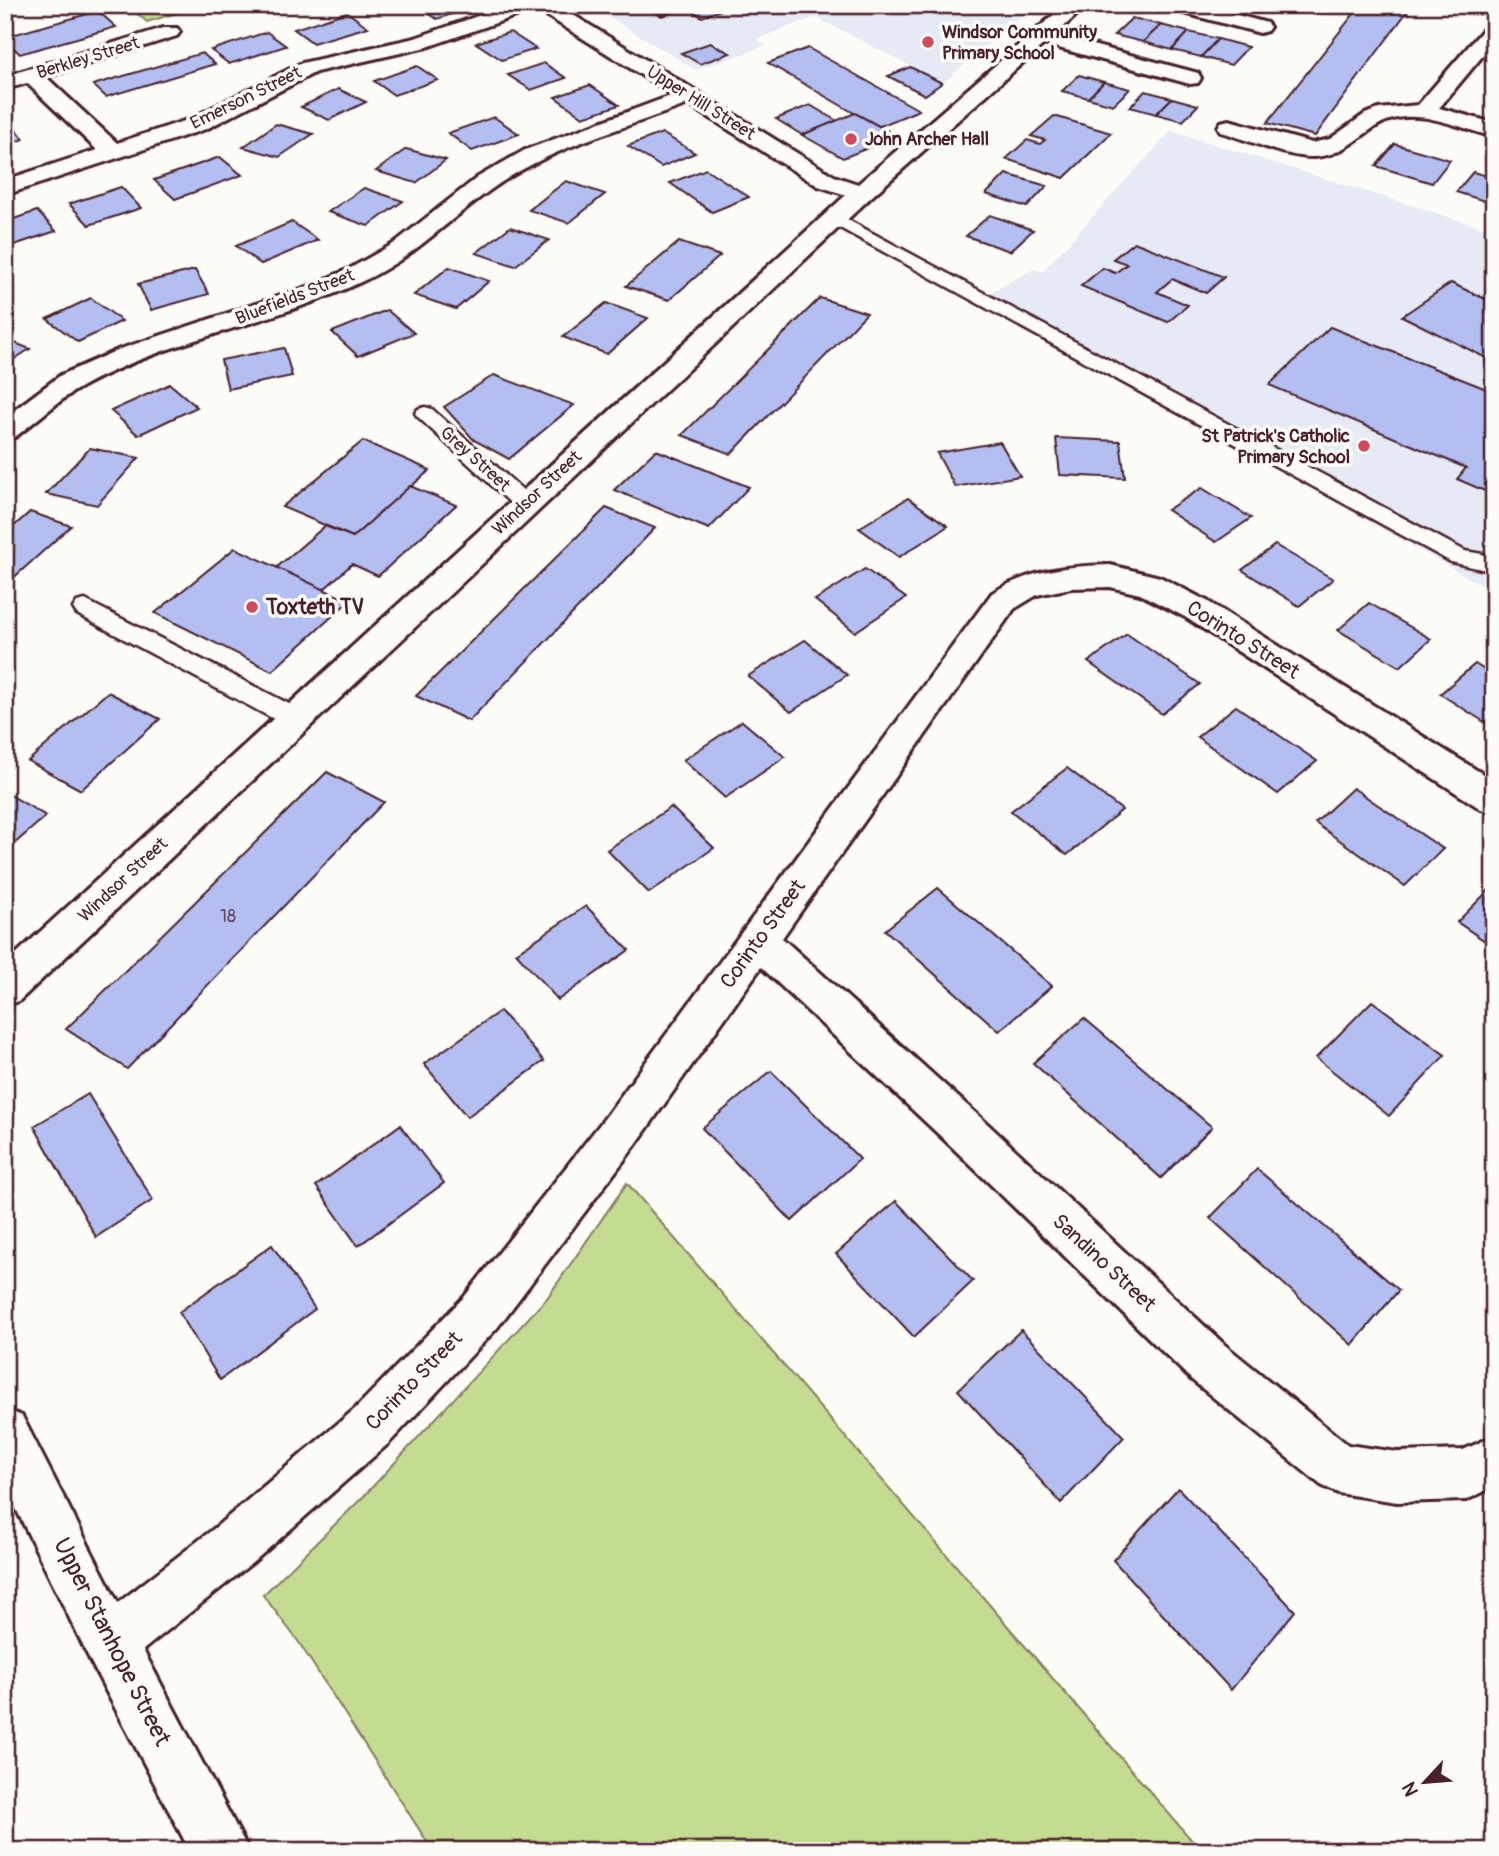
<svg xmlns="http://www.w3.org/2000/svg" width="1499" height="1856" font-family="Pangolin,sans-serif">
<rect width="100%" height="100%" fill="#fdfcf7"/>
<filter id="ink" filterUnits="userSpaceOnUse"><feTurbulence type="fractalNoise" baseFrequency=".0143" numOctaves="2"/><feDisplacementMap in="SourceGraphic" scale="14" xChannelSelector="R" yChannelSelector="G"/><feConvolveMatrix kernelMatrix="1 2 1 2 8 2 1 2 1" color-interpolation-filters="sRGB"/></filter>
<g filter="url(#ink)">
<g fill="#e6eaf5">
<path d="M589 5H1034L943 83 816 17 756 39 766 46 696 70Z"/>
<path d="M1171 131 1494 231V592L976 300 1034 269 1042 272Z"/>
</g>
<g fill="#c4db92" stroke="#877d5e" stroke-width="2">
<path d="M127 5H203L147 22Z"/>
<path d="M627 1183 1201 1851H433L298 1641 263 1595 364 1496 547 1298Z"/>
</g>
<g fill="#b2bff0" stroke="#4a1f2b" stroke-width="2">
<path d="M466 5 471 8 437 19 417 6Z"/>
<path d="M643 5H683L687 8 662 16Z"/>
<path d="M683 5H735L702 17Z"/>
<path d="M736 5H769L749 12Z"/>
<path d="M1361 5H1412L1315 136 1267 123Z"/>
<path d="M98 11 116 27 20 54 5 40V37Z"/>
<path d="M347 12 368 27 313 43 294 29Z"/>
<path d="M1132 18 1161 25 1143 42 1114 35Z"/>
<path d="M1161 25 1189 32 1172 50 1143 42Z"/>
<path d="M267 32 286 46 229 64 211 50Z"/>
<path d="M510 32 536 49 502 60 476 43Z"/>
<path d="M1189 32 1218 39 1201 57 1172 50Z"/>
<path d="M1218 39 1248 47 1231 65 1201 57Z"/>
<path d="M710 43 730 53 700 64 681 53Z"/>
<path d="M808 48 919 110 878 127 768 63Z"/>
<path d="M202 53 215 64 106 97 93 85Z"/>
<path d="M544 63 566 78 531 90 508 75Z"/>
<path d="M417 66 438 80 394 95 374 81Z"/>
<path d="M910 67 942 83 925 95 888 76Z"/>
<path d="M1079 75 1104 82 1088 98 1062 91Z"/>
<path d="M1104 82 1130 89 1113 105 1088 98Z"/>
<path d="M590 85 619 105 583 117 555 97Z"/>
<path d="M338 89 366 102 329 120 301 107Z"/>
<path d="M1145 91 1172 98 1156 114 1130 107Z"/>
<path d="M1172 98 1198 105 1183 121 1156 114Z"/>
<path d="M810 105 837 121 802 135 776 119Z"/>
<path d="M855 113 888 131 869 139 878 144 843 158 802 135Z"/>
<path d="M1054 116 1111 133 1064 178 1006 159 1027 140 1040 144 1045 140 1031 136Z"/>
<path d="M494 117 519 134 472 151 448 133Z"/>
<path d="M5 120H6L24 139 5 145Z"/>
<path d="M276 124 313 134 279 157 243 147Z"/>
<path d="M662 133 695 153 661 167 628 146Z"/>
<path d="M1395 144 1450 160 1432 183 1376 166Z"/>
<path d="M406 149 446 160 416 183 376 171Z"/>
<path d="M220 157 242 175 175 199 154 180Z"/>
<path d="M706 169 749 197 712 212 670 183Z"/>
<path d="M1473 172 1494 178V204L1456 192Z"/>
<path d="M1006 174 1047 186 1027 207 986 194Z"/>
<path d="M566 181 605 194 569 223 529 210Z"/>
<path d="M121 187 141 208 89 225 69 204Z"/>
<path d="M364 188 403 201 368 226 328 212Z"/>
<path d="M37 211 56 231 5 248V222Z"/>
<path d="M990 215 1033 230 1010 251 966 236Z"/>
<path d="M292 222 318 240 261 264 236 246Z"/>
<path d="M510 227 549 240 515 266 476 253Z"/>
<path d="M679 242 720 256 669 300 626 286Z"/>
<path d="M1134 242 1224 277 1206 293 1172 279 1157 292 1188 305 1168 322 1081 286 1103 268 1115 273 1127 264 1113 259Z"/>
<path d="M449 267 489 281 456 309 414 295Z"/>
<path d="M195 270 209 294 151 310 138 284Z"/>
<path d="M1451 283 1494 303V362L1402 316Z"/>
<path d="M91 298 122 321 78 342 47 319Z"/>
<path d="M820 298 867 313 731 454 682 435Z"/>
<path d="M606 303 648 318 607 354 563 337Z"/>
<path d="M387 310 414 333 358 356 332 332Z"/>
<path d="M1330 327 1494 392V495L1457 479 1466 468 1269 385Z"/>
<path d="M5 339 30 349 5 365Z"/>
<path d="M284 348 292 376 228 389 221 360Z"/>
<path d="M494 375 574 405 509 459 474 440 444 407Z"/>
<path d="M170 384 197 407 138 435 111 411Z"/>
<path d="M1056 438 1120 441 1125 478 1060 475Z"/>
<path d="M363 441 430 470 353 537 282 507Z"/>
<path d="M1000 442 1020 476 955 487 937 453Z"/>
<path d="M90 448 139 458 97 505 46 494Z"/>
<path d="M656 450 749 487 709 529 614 490Z"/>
<path d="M410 486 456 505 378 576 352 564 323 590 276 568 325 526 353 537Z"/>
<path d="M1202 488 1251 518 1216 542 1167 510Z"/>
<path d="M908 498 948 526 899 557 859 528Z"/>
<path d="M606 508 655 528 469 721 416 696Z"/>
<path d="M30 512 71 526 10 581 5 579V534Z"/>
<path d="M1275 545 1333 579 1299 606 1242 570Z"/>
<path d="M235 548 349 601 272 671 155 613Z"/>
<path d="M865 569 906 598 855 632 815 600Z"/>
<path d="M1369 603 1431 639 1400 667 1338 630Z"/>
<path d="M1127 634 1200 684 1162 714 1088 662Z"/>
<path d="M805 640 847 675 791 712 748 676Z"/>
<path d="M1475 664 1494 676V728L1440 694Z"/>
<path d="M108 692 160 719 81 790 28 761Z"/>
<path d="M1236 706 1317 761 1278 794 1197 737Z"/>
<path d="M742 721 785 757 725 798 683 760Z"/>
<path d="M1067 768 1122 810 1067 855 1011 811Z"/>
<path d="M327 772 384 802 127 1069 66 1029Z"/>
<path d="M1353 788 1443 849 1405 886 1315 823Z"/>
<path d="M5 792 46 816 5 852Z"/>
<path d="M671 807 714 848 649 893 607 850Z"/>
<path d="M1494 885V947L1457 922Z"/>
<path d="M938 888 1052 986 999 1031 885 930Z"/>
<path d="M586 906 629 950 558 1000 516 953Z"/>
<path d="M1372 1001 1445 1055 1389 1116 1316 1058Z"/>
<path d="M500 1011 544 1061 467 1117 424 1064Z"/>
<path d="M1084 1018 1212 1127 1161 1178 1033 1063Z"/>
<path d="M771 1071 860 1159 792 1221 702 1128Z"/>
<path d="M88 1094 153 1200 96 1237 34 1126Z"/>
<path d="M400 1125 444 1183 358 1246 316 1186Z"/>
<path d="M1257 1169 1399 1290 1352 1345 1210 1218Z"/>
<path d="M896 1201 973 1281 914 1337 836 1254Z"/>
<path d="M272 1245 315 1309 220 1380 179 1312Z"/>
<path d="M1021 1330 1124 1437 1061 1503 958 1390Z"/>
<path d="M1178 1488 1295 1611 1231 1690 1113 1560Z"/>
</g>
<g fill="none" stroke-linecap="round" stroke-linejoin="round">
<defs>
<g id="service">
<path d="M835 213 1465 551 1494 556V572L1451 562 829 222 826 218Z"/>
<path d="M425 407 432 409 533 499 536 504 533 509H517L418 417 415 413 418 409Z"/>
<path d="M85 600 305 712 308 719 305 726 296 728 287 726 77 614 73 608 77 602Z"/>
</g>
<g id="minor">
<path d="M509 5H557L834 176 858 184 1065 5H1087L1055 35 1198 73 1201 78 1198 83 1190 84 1044 44 870 198 19 1001 5 1006V964L846 195 818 186 688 104C623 129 550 147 493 188 450 218 414 257 365 280 274 324 171 338 83 386 59 399 37 421 15 437L5 440V417L61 375 120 349 310 286 349 269 393 244 478 177 525 150 673 95 536 9 427 47 316 72 206 129 5 195V180L97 150 27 83 5 89V76L163 28H177L180 32 177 36 46 77 117 143 190 119 302 63 415 38Z"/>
<path d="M1166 5H1200L1267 23 1270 27 1267 31 1260 33 1169 9Z"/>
<path d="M1494 23V42L1439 108 1494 123V137C1459 128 1415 105 1380 124 1357 137 1342 156 1314 157 1283 157 1250 140 1221 132L1218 127 1221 122 1229 120 1312 143 1330 139 1365 114 1379 109 1418 105 1487 25Z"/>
<path d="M1110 565 1160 577 1207 601 1494 781V813L1481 809 1185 617 1140 594 1110 587 1071 588 1037 595 1014 609 782 938 980 1117 1226 1346 1348 1445 1397 1452 1463 1450 1494 1436V1487L1466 1500 1397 1502 1338 1493 1321 1485 1192 1380 950 1145 761 967 634 1147 497 1328 389 1443 252 1563 143 1650 249 1851H190L91 1662 5 1486V1409L22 1416 118 1603 216 1527 355 1409 465 1296 604 1119 992 593C1031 570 1065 566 1110 565Z"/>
</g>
</defs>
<use href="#service" stroke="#4a1f2b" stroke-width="5"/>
<use href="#minor" stroke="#4a1f2b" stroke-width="6"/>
<use href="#service" fill="#fdfcf7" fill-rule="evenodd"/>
<use href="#minor" fill="#fdfcf7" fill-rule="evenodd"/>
</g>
</g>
<g fill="#d1495b" stroke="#fdfcf7" stroke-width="2.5">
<circle cx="928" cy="42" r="7"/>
<circle cx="851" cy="139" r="7"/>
<circle cx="1364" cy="446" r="7"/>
<circle cx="252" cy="607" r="7"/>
</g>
<g text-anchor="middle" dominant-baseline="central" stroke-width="7" stroke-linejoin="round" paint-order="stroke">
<g font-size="18" font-weight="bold" fill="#4a1f2b" stroke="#fdfcf7" text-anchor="start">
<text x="942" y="32">Windsor Community<tspan x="942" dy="21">Primary School</tspan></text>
<text x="865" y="139">John Archer Hall</text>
<text x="1350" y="436" text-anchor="end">St Patrick's Catholic<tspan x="1350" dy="21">Primary School</tspan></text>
</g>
<g font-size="18" fill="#4a1f2b" stroke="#fdfcf7">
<text transform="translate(88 58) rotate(-17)">Berkley Street</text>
<text transform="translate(246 98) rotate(-26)">Emerson Street</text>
<text transform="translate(701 103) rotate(32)">Upper Hill Street</text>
<text transform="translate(295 297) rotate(-21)">Bluefields Street</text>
<text transform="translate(475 459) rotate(42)">Grey Street</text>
<text transform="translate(537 493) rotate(-43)">Windsor Street</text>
<text transform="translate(123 880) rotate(-43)">Windsor Street</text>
</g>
<g font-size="18" fill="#64475c">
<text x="228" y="916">18</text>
</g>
<g font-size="21" font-weight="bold" fill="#4a1f2b" stroke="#fdfcf7" text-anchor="start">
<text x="266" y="607">Toxteth TV</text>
</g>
<g font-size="21" fill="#4a1f2b" stroke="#fdfcf7">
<text transform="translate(1243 640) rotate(32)">Corinto Street</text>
<text transform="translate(763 934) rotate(-54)">Corinto Street</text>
<text transform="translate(1104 1263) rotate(43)">Sandino Street</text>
<text transform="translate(414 1381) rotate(-46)">Corinto Street</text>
</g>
<g font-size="24" fill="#4a1f2b" stroke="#fdfcf7">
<text transform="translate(112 1642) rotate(63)">Upper Stanhope Street</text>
</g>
</g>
<rect width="1499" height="1856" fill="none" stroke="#fdfcf7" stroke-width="28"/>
<rect x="14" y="14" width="1471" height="1828" fill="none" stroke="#4a1f2b" stroke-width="2.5" filter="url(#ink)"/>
<g transform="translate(1425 1782) rotate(244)" stroke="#fdfcf7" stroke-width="5" paint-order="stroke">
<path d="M0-5L12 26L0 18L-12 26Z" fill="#4a1f2b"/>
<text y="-10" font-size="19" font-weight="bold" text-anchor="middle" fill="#4a1f2b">N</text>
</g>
</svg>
